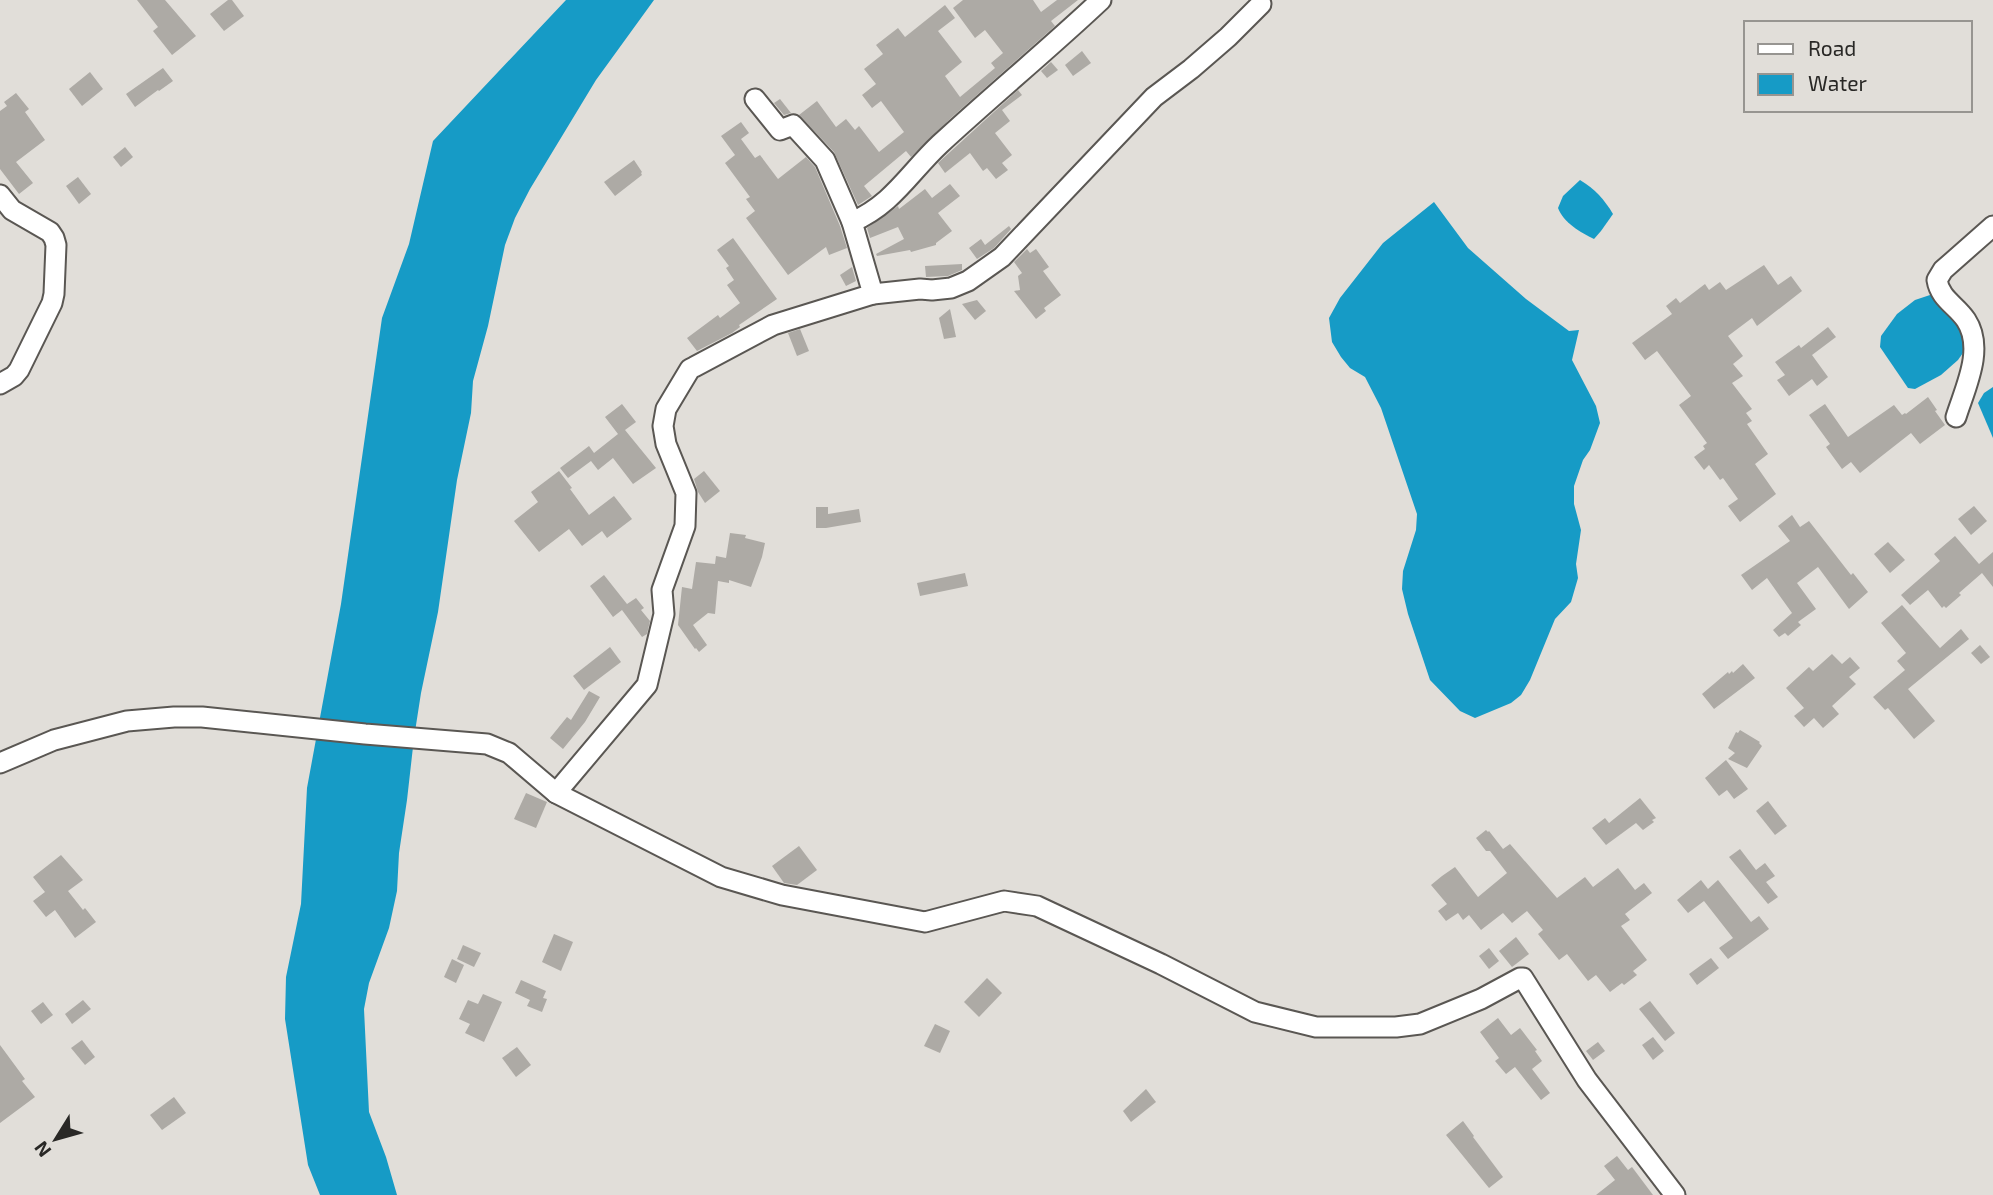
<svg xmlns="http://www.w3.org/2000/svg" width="1993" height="1195" font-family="'Exo 2',sans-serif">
<rect width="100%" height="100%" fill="#e1ded9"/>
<g fill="#169bc6">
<path d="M566 0H654L596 80 530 189 515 218 505 245 488 326 473 381 471 413 457 480 438 612 421 693 414 738 407 800 399 853 397 891 389 928 369 983 364 1009 369 1112 386 1157 397 1195H320L308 1165 285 1019 286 977 301 904 307 788 341 604 382 318 409 244 433 141Z"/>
<path d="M1580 180C1595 189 1604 199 1613 214L1601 231 1594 239C1581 233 1563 222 1558 208L1563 196Z"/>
<path d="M1434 202 1468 248 1526 299 1569 331 1579 330 1572 360 1596 406 1600 423 1590 450 1583 460 1574 486V504L1581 530 1576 564 1578 578 1571 602 1555 619 1530 680 1521 695 1511 703 1475 718 1460 711 1430 680 1408 614 1402 589 1403 571 1416 530 1417 514 1381 408 1365 377 1350 368 1341 357 1332 342 1329 318 1340 298 1383 243Z"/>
<path d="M1933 294 1945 303 1966 339 1965 350 1958 360 1941 375 1915 389 1908 388 1880 347 1881 336 1897 314 1915 300Z"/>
<path d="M1993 387V438L1978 403 1984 393Z"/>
</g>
<g fill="#adaaa5">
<path d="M137 0H165L196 36 172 55 153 31 158 27Z"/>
<path d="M228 0H232L244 16 224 31 210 14Z"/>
<path d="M963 0H1033L1041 12 1057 0H1078L1051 21 1055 26 952 117 911 157 906 151 864 186 872 196 858 205 834 152 799 115 817 101 836 127 846 119 855 130 859 126 879 152 904 132 881 101 872 108 862 95 876 84 864 69 883 54 876 45 898 28 905 37 945 5 955 18 938 31 962 62 945 76 960 97 995 68 991 63 1003 53 985 30 975 38 953 8Z"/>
<path d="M1082 51 1091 63 1073 76 1065 65Z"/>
<path d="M1051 62 1058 70 1047 78 1041 71Z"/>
<path d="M163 68 173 81 159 91 158 90 135 107 126 94Z"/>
<path d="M90 72 103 89 82 106 69 89Z"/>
<path d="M1018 90 1022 95 1002 110 1010 121 995 133 1012 155 1002 163 1008 170 996 179 987 168 983 171 970 153 945 173 938 163Z"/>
<path d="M16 93 29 109 25 112 45 140 16 162 33 183 19 194 0 169V111L7 106 4 102Z"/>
<path d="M780 99 791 113 784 115 774 103Z"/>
<path d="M741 122 749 133 741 139 755 158 760 155 778 179 806 157 815 167 840 226 847 248 829 255 826 247 788 275 746 218 755 211 746 199 750 197 725 163 735 155 721 136Z"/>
<path d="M125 147 133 157 121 167 113 157Z"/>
<path d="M634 160 642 172 641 173 642 175 615 196 604 182Z"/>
<path d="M78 177 91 194 79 204 66 186Z"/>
<path d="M950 184 960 196 938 213 952 231 936 243V245L911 252 910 250 877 256 876 254 904 239 898 227 870 238 867 228 898 206 899 209 925 189 932 198Z"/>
<path d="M1009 226 1011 229 994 248 977 259 969 248 981 239 985 245Z"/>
<path d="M733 238 777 299 739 325 740 327 732 333 697 351 687 338 718 315 720 318 740 303 727 285 734 280 726 268 729 266 717 250Z"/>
<path d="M1027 249 1030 253 1036 249 1049 267 1043 271 1061 295 1044 308 1046 311 1036 319 1014 291 1020 290 1018 276 1022 273 1014 262Z"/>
<path d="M962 264V270L948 276 926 277 925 266Z"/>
<path d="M1764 265 1778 285 1791 276 1802 291 1757 326 1752 318 1728 336 1743 356 1733 364 1743 376 1732 383 1752 409 1746 413 1752 421 1747 424 1768 454 1755 464 1776 494 1740 522 1728 506 1738 499 1723 478 1720 480 1709 465 1704 470 1694 457 1705 449 1703 446 1707 443 1679 405 1691 396 1657 351 1645 360 1632 343 1672 314 1666 306 1676 298 1680 303 1705 284 1709 290 1720 282 1726 290Z"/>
<path d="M852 267 856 281 846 286 840 275Z"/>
<path d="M977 300 986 311 975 320 962 304Z"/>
<path d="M950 309 956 337 944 339 939 318Z"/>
<path d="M1828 327 1836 337 1812 355 1828 377 1817 386 1812 379 1789 396 1777 380 1785 375 1775 362 1799 345 1801 348Z"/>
<path d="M800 329 809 351 797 356 788 333Z"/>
<path d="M1928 397 1937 410 1935 411 1945 425 1920 444 1911 433 1860 473 1851 462 1842 469 1826 447 1830 444 1809 415 1825 404 1848 437 1894 405 1902 415 1905 413 1906 414Z"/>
<path d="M622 404 636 422 625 430 656 468 633 484 613 458 598 470 591 461 568 478 560 468 589 446 594 453 618 434 605 417Z"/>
<path d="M559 471 572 488 570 489 589 515 614 496 632 519 607 538 602 531 582 546 569 529 539 552 514 521 538 502 531 492Z"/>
<path d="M704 471 720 491 705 503 698 492 694 479Z"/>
<path d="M1974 506 1987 521 1971 535 1958 519Z"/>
<path d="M816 507H828V514L859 509 861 522 826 528H816Z"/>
<path d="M1792 515 1800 527 1809 521 1851 575 1853 573 1868 592 1849 609 1818 567 1797 583 1816 609 1798 622 1801 625 1788 636 1785 633 1779 637 1773 630 1792 613 1767 578 1752 590 1741 575 1790 541 1778 526Z"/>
<path d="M730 533 746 535 745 538 765 543 762 557 751 587 729 580V583L718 581 715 614 708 613 693 625 707 645 699 652 696 648 695 649 678 625 682 587 692 589 696 562 715 564 716 556 726 558Z"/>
<path d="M1955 536 1979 564 1993 552V587L1982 573 1959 593 1961 595 1946 608 1944 606 1942 608 1928 590 1910 605 1901 595 1940 561 1934 554Z"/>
<path d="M1888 542 1905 560 1890 573 1874 554Z"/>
<path d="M965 573 968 586 920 596 917 583Z"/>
<path d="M604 575 627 604 636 598 644 608 641 610 650 621 647 634 642 637 622 610 613 617 590 586Z"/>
<path d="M1902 605 1940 648 1961 629 1969 639 1908 689 1935 721 1914 739 1888 708 1885 710 1873 697 1905 670 1897 661 1906 653 1881 623Z"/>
<path d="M1980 645 1990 657 1981 664 1971 653Z"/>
<path d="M610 647 621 662 584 690 573 676Z"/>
<path d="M1832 654 1842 664 1850 657 1860 668 1849 677 1856 684 1832 706 1839 714 1823 728 1814 718 1804 727 1794 716 1804 708 1786 688 1809 667 1813 671Z"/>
<path d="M1743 664 1755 678 1714 709 1702 694 1728 672 1729 674 1732 671 1733 673Z"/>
<path d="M589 691 600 697 585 722 563 749 550 738 567 717 571 720Z"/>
<path d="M1740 730 1760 742 1759 743 1762 746 1747 768 1728 759 1735 753 1728 748 1736 732 1738 733Z"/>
<path d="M1726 760 1748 789 1734 799 1727 790 1719 796 1705 778Z"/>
<path d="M526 793 547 802 536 828 514 819Z"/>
<path d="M1640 798 1656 818 1652 820 1654 822 1643 830 1636 823 1606 845 1592 828 1605 818 1609 823Z"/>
<path d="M1768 801 1787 826 1775 835 1756 811Z"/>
<path d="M1486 830 1488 832 1489 831 1503 849 1510 844 1557 898 1585 877 1593 887 1618 868 1635 890 1644 883 1652 893 1625 914 1630 920 1621 926 1647 960 1633 971 1637 975 1624 985 1622 983 1610 992 1596 975 1588 981 1567 954 1559 960 1538 934 1543 930 1527 911 1512 923 1503 913 1481 930 1469 915 1463 920 1458 913 1446 921 1438 911 1447 904 1431 885 1442 876 1455 867 1478 897 1507 873 1490 851H1486L1476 838Z"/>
<path d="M799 846 817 870 797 885 784 883 772 866Z"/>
<path d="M1740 849 1756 870 1765 863 1775 876 1766 882 1778 897 1768 904 1729 857Z"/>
<path d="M61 855 83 880 68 891 83 910 85 908 96 922 75 938 55 910 46 917 33 901 45 892 33 877Z"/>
<path d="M1701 880 1708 889 1718 880 1751 922 1759 916 1769 929 1728 959 1719 948 1733 938 1704 901 1688 913 1677 900Z"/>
<path d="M554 934 573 942 561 971 542 962Z"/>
<path d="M1516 937 1529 954 1512 967 1499 951Z"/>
<path d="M463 945 481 953 474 967 457 959Z"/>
<path d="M1489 948 1499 961 1489 969 1479 956Z"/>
<path d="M1711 958 1719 968 1697 985 1689 974Z"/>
<path d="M452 959 464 965 456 983 444 977Z"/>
<path d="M987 978 1002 993 979 1017 964 1002Z"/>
<path d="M521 980 546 991 543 998 547 999 542 1012 527 1006 530 1000 515 993Z"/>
<path d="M483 994 502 1002 484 1042 465 1033 470 1024 459 1019 468 1000 478 1004Z"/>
<path d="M83 1000 91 1009 72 1024 65 1014Z"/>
<path d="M1650 1001 1675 1033 1665 1041 1639 1009Z"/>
<path d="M43 1002 53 1015 41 1024 31 1011Z"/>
<path d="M1498 1018 1511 1035 1520 1028 1537 1050 1535 1051 1542 1061 1532 1069 1550 1093 1541 1100 1515 1067 1506 1074 1495 1061 1499 1058 1480 1032Z"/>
<path d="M935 1024 950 1031 940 1053 924 1046Z"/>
<path d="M1653 1037 1664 1051 1653 1060 1642 1045Z"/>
<path d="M82 1040 95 1057 85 1065 71 1048Z"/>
<path d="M1598 1042 1605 1051 1593 1060 1586 1051Z"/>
<path d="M0 1045 25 1079 22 1081 35 1097 0 1123Z"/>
<path d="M517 1047 531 1065 516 1077 502 1058Z"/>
<path d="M1146 1089 1156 1102 1131 1122 1123 1111Z"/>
<path d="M174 1097 186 1113 162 1130 150 1115Z"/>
<path d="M1463 1121 1474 1136 1473 1137 1503 1177 1489 1188 1446 1135Z"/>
<path d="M1617 1156 1628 1170 1632 1167 1653 1195H1596L1615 1180 1604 1166Z"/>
</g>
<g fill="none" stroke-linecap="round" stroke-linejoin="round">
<defs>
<g id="minor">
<path d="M755 99 780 130 793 125 825 160 852 222C893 204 909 173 940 144 993 95 1049 49 1101 0"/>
<path d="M0 195 12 210 50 232 54 238 56 245 54 294 52 303 19 370 14 376 0 384"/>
<path d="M873 294 920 289 932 290 951 288 968 281 1002 257 1154 97 1191 69 1228 37 1261 4"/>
<path d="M1956 417C1965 388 1985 349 1966 320 1956 305 1940 299 1937 280L1943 270 1993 226"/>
<path d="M0 763 54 740 127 721 174 717H202L365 734 487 744 509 753 556 793 721 877 782 895 925 922 1004 901 1037 906 1161 964 1255 1012 1316 1027H1396L1420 1024 1481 999 1520 978H1523L1587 1080 1675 1195"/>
<path d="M556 793 647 685 664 614 662 590 685 526 686 493 666 444 663 426 666 409 690 369 694 367 773 325 873 294 852 222"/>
</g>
</defs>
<use href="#minor" stroke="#5a5753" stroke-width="23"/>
<use href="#minor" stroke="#fff" stroke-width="19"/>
</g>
<rect x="1744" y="21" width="228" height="91" fill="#e1ded9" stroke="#979591" stroke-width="2"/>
<rect x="1758" y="44" width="35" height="10" fill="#ffffff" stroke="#979591" stroke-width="2"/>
<text x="1808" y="56" font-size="21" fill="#292826">Road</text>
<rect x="1758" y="74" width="35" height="21" fill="#169bc6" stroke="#979591" stroke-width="2"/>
<text x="1808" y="91" font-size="21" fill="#292826">Water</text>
<g transform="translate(56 1139) rotate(233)" stroke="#e1ded9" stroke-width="5" paint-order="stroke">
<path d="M0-5L12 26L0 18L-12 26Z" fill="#292826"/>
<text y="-10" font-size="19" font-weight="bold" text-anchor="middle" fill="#292826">N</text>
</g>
</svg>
